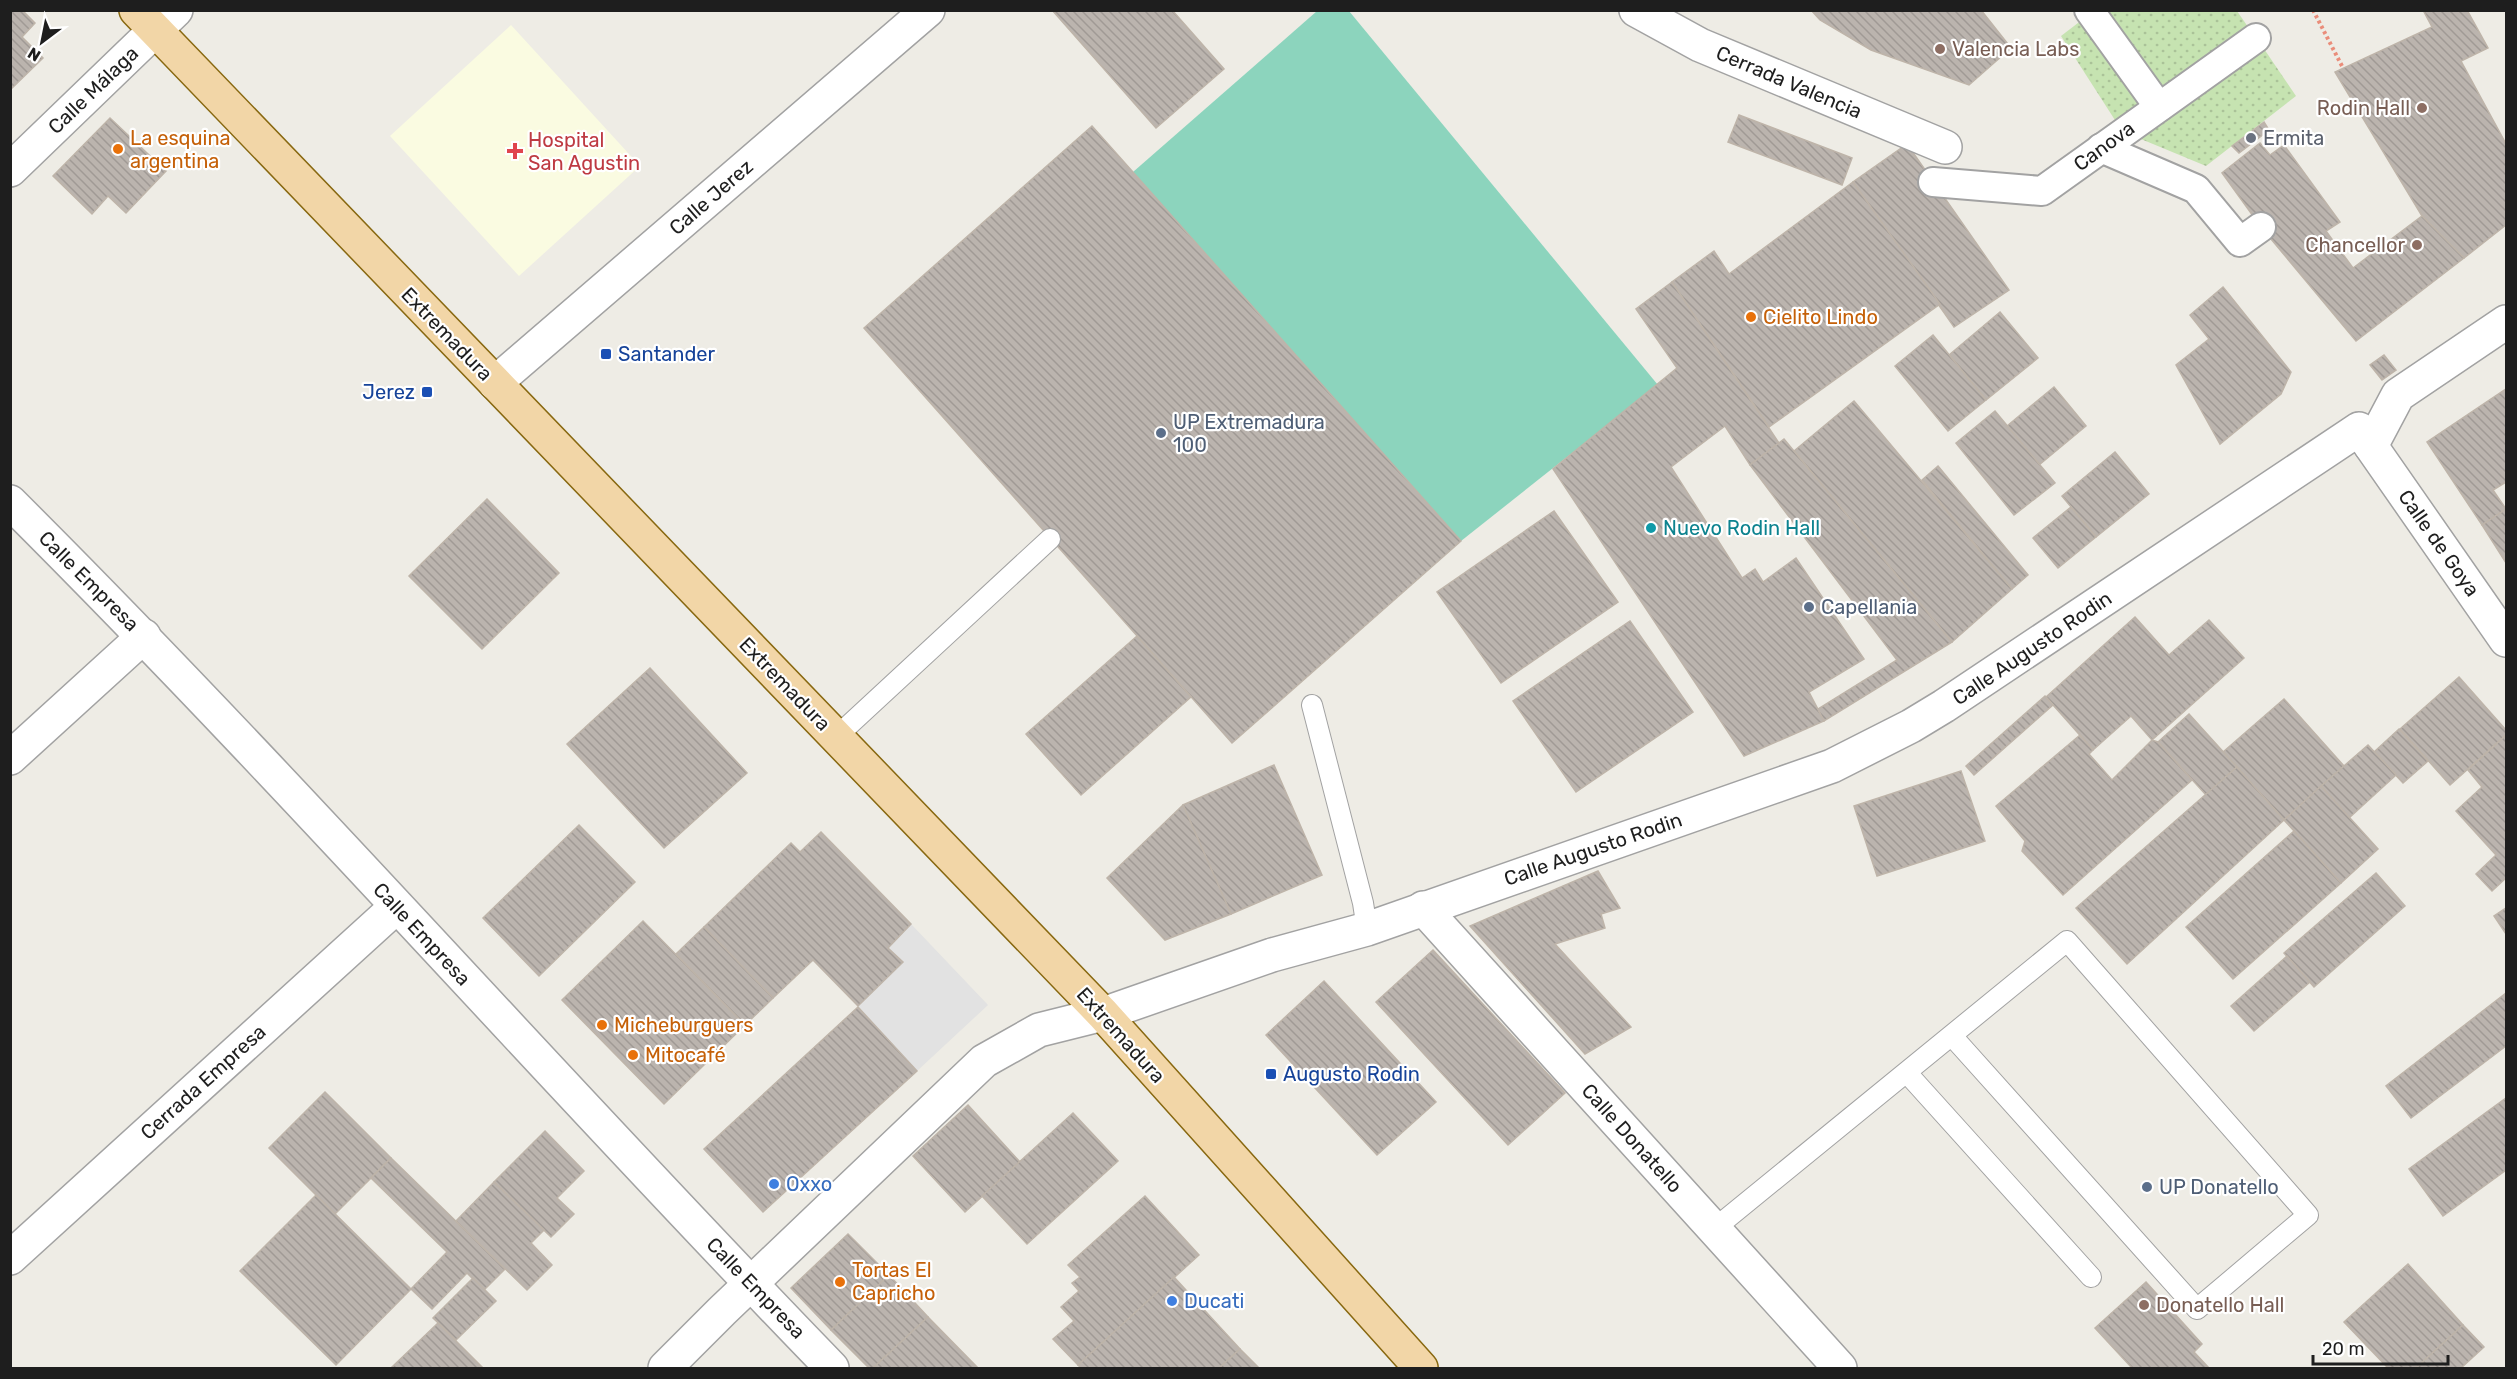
<svg xmlns="http://www.w3.org/2000/svg" width="2517" height="1379" font-family="Rubik,sans-serif">
<defs>
<pattern id="grass-dots" width="8" height="8" patternUnits="userSpaceOnUse" patternTransform="scale(1.5)"><rect width="8" height="8" fill="#c6e3b1"/><path d="M2 2h.1M6 6h.1" fill="none" stroke="#aac298" stroke-width="1.8" stroke-linecap="round"/></pattern>
<pattern id="building-back-hatch" width="6" height="6" patternUnits="userSpaceOnUse" patternTransform="scale(1.5)"><rect width="6" height="6" fill="#bbb4ae"/><path d="M-1 5l2 2M0 0l6 6M5-1l2 2" fill="none" stroke="#a09a95"/></pattern>
</defs>
<rect width="100%" height="100%" fill="#eeece5"/>
<path fill="#fafbe1" d="M511 25 640 166 519 276 390 136Z"/>
<g fill="url(#grass-dots)">
<path d="M2094 10 2237 11 2255 37 2159 105Z"/>
<path d="M2091 13 2157 106 2122 131 2061 36Z"/>
<path d="M2258 40 2296 96 2206 166 2124 132Z"/>
</g>
<path fill="#8cd4bd" d="M1317 11H1349L1658 385 1461 541 1133 172Z"/>
<path fill="#e2e2e2" d="M911 924 988 1005 917 1071 858 1006 902 962 888 948Z"/>
<g fill="url(#building-back-hatch)" stroke="#beb4a9" stroke-width="1.5">
<path d="M10 10H22L35 23 22 37 43 58 10 90Z"/>
<path d="M1052 10H1172L1224 69 1156 128Z"/>
<path d="M1811 10H1981L2011 48 1969 85 1871 50 1820 20Z"/>
<path d="M2423 10H2467L2488 48 2461 61 2506 144V225L2464 258 2422 216 2335 72 2432 27Z"/>
<path d="M1739 115 1852 158 1842 185 1728 142Z"/>
<path d="M110 118 166 171 126 213 108 196 92 214 53 176Z"/>
<path d="M2264 122 2269 130 2239 153 2232 146Z"/>
<path d="M1092 126 1461 541 1232 743 864 328Z"/>
<path d="M2260 143 2270 155 2284 145 2340 222 2326 231 2353 268 2422 216 2464 258 2356 341 2261 227 2222 173Z"/>
<path d="M1907 144 2009 290 1954 327 1853 182Z"/>
<path d="M1853 182 1940 304 1769 427 1672 282 1714 251 1729 274Z"/>
<path d="M1672 282 1779 443 1750 465 1725 426 1671 467 1742 578 1755 569 1763 582 1796 558 1864 659 1809 692 1824 721 1744 756 1553 469 1677 368 1636 309Z"/>
<path d="M2223 287 2291 372 2281 394 2220 444 2176 365 2209 339 2190 315Z"/>
<path d="M2000 312 2038 358 1986 400 1949 355Z"/>
<path d="M1933 335 1986 400 1948 431 1895 366Z"/>
<path d="M2384 355 2396 370 2382 380 2370 365Z"/>
<path d="M2054 387 2086 426 2039 465 2007 426Z"/>
<path d="M2506 389V482L2493 490 2506 509 2482 525 2427 442Z"/>
<path d="M1854 401 2012 589 1952 642 1794 451Z"/>
<path d="M1995 411 2055 483 2014 515 1956 443Z"/>
<path d="M1784 439 1952 642 1824 721 1818 709 1897 660 1750 465Z"/>
<path d="M2115 452 2149 494 2096 537 2062 496Z"/>
<path d="M1938 466 2028 575 2012 589 1922 480Z"/>
<path d="M487 499 559 573 482 649 409 576Z"/>
<path d="M2071 507 2096 537 2058 568 2033 538Z"/>
<path d="M2506 509V563L2482 525Z"/>
<path d="M1554 511 1618 602 1501 683 1437 592Z"/>
<path d="M2135 617 2169 655 2209 620 2244 658 2152 740 2131 716 2093 750 2046 697Z"/>
<path d="M1630 621 1693 712 1576 792 1513 701Z"/>
<path d="M1137 636 1191 697 1081 795 1026 734Z"/>
<path d="M650 668 747 773 664 848 567 744Z"/>
<path d="M2459 677 2506 730V735L2450 785 2400 729Z"/>
<path d="M2045 696 2053 705 1974 775 1966 766Z"/>
<path d="M2284 699 2344 766 2284 820 2223 752Z"/>
<path d="M2189 714 2237 767 2206 795 2158 742Z"/>
<path d="M2399 729 2428 761 2403 783 2374 752Z"/>
<path d="M2080 735 2093 750 2089 754 2112 780 2152 740 2158 742 2192 780 2063 895 2022 851 2025 841 1996 806Z"/>
<path d="M2506 735V878L2492 891 2476 874 2496 855 2456 811 2482 787 2468 770Z"/>
<path d="M2368 745 2396 775 2349 818 2321 786Z"/>
<path d="M1274 765 1322 875 1231 914 1183 805Z"/>
<path d="M2237 767 2284 820 2127 964 2076 908Z"/>
<path d="M1961 771 1985 841 1877 876 1854 806Z"/>
<path d="M2321 786 2378 849 2341 883 2284 820Z"/>
<path d="M1183 805 1231 914 1165 940 1107 878Z"/>
<path d="M579 825 635 882 539 976 483 918Z"/>
<path d="M2294 831 2341 883 2233 979 2186 927Z"/>
<path d="M821 832 911 924 888 948 903 962 858 1006 813 960 773 998 704 927 791 843 800 852Z"/>
<path d="M1598 871 1620 908 1601 914 1605 928 1555 944 1631 1027 1585 1054 1470 926Z"/>
<path d="M2376 873 2405 906 2314 987 2284 953Z"/>
<path d="M2506 908V934L2494 916Z"/>
<path d="M643 921 745 1025 664 1104 562 1000Z"/>
<path d="M704 927 773 998 745 1025 676 954Z"/>
<path d="M1433 950 1565 1093 1508 1145 1376 1002Z"/>
<path d="M2287 956 2310 982 2254 1031 2231 1006Z"/>
<path d="M1324 981 1436 1102 1377 1155 1266 1035Z"/>
<path d="M2506 993V1046L2411 1118 2386 1086Z"/>
<path d="M858 1007 917 1071 763 1212 704 1149Z"/>
<path d="M325 1092 391 1158 335 1214 269 1148Z"/>
<path d="M2506 1098V1170L2443 1216 2409 1169Z"/>
<path d="M968 1105 1020 1162 965 1212 913 1156Z"/>
<path d="M1073 1113 1118 1161 1027 1244 982 1196Z"/>
<path d="M545 1131 584 1171 557 1198 574 1214 551 1237 494 1182Z"/>
<path d="M391 1158 505 1269 484 1290 467 1273 432 1309 411 1289 447 1252 371 1178Z"/>
<path d="M494 1182 544 1230 531 1243 552 1265 527 1290 456 1221Z"/>
<path d="M316 1195 411 1289 336 1365 240 1271Z"/>
<path d="M1145 1196 1199 1255 1078 1365 1053 1339 1074 1321 1061 1307 1079 1291 1072 1283 1080 1277 1068 1265Z"/>
<path d="M848 1234 889 1275 831 1330 791 1288Z"/>
<path d="M2408 1264 2463 1325 2416 1368H2388L2344 1322Z"/>
<path d="M889 1275 928 1317 873 1368H869L831 1330Z"/>
<path d="M1174 1277 1240 1349 1219 1368H1081L1078 1365Z"/>
<path d="M473 1278 496 1301 456 1340 433 1318Z"/>
<path d="M2146 1282 2202 1344 2194 1352 2209 1368H2132L2095 1328Z"/>
<path d="M928 1317 978 1368H873Z"/>
<path d="M438 1323 483 1368H391Z"/>
<path d="M2463 1325 2484 1347 2461 1368H2416Z"/>
<path d="M1240 1349 1259 1368H1219Z"/>
</g>
<g fill="none" stroke-linecap="round" stroke-linejoin="round">
<defs>
<g id="service">
<path d="M1312 705 1363 903 1367 929"/>
<path d="M836 737 1050 539"/>
<path d="M1907 1073 2091 1277"/>
<path d="M1714 1229 2067 941 2308 1215 2197 1309 1952 1036"/>
</g>
<g id="pedestrian">
<path d="M2089 10 2159 107"/>
<path d="M2101 148 2196 189 2240 242 2261 227"/>
<path d="M1933 182 2042 191 2256 38"/>
</g>
<g id="minor">
<path d="M1636 10 1700 45 1945 147"/>
<path d="M10 170 176 10"/>
<path d="M495 383 928 10"/>
<path d="M2371 446 2398 395 2506 322"/>
<path d="M10 502C292 783 555 1083 832 1368"/>
<path d="M10 758 144 636"/>
<path d="M1423 908 1840 1368"/>
<path d="M10 1258 396 907"/>
<path d="M665 1368 722 1311 984 1061 1039 1030 1103 1014 1272 955 1367 929 1832 766 1911 726 1944 706 2359 429 2506 640"/>
</g>
<path id="primary" d="M136 10 1103 1014 1421 1368"/>
</defs>
<use href="#service" stroke="#a2a2a2" stroke-width="22"/>
<use href="#pedestrian" stroke="#a2a2a2" stroke-width="32"/>
<use href="#minor" stroke="#a2a2a2" stroke-width="36"/>
<use href="#primary" stroke="#886810" stroke-width="36"/>
<path stroke="#ea8d7a" stroke-width="4" stroke-dasharray="3 3" stroke-linecap="butt" d="M2313 10 2343 68"/>
<use href="#service" stroke="#fff" stroke-width="20"/>
<use href="#pedestrian" stroke="#fff" stroke-width="28"/>
<use href="#minor" stroke="#fff" stroke-width="33"/>
<use href="#primary" stroke="#f2d6a7" stroke-width="33"/>
</g>
<g fill="#8d6e63" stroke="#fff" stroke-width="2">
<circle cx="1940" cy="49" r="6"/>
<circle cx="2422" cy="108" r="6"/>
<circle cx="2417" cy="245" r="6"/>
<circle cx="2144" cy="1305" r="6"/>
</g>
<circle fill="#6b7280" stroke="#fff" stroke-width="2" cx="2251" cy="138" r="6"/>
<g fill="#e8710a" stroke="#fff" stroke-width="2">
<circle cx="118" cy="149" r="6"/>
<circle cx="1751" cy="317" r="6"/>
<circle cx="602" cy="1025" r="6"/>
<circle cx="633" cy="1055" r="6"/>
<circle cx="840" cy="1282" r="6"/>
</g>
<path fill="#e0444e" stroke="#fff" stroke-width="2" d="M512 142h6v6h6v6h-6v6h-6v-6h-6v-6h6z"/>
<g fill="#1a4fb4" stroke="#fff" stroke-width="2">
<rect x="600" y="348" width="12" height="12" rx="3"/>
<rect x="421" y="386" width="12" height="12" rx="3"/>
<rect x="1265" y="1068" width="12" height="12" rx="3"/>
</g>
<g fill="#5c6f8a" stroke="#fff" stroke-width="2">
<circle cx="1161" cy="433" r="6"/>
<circle cx="1809" cy="607" r="6"/>
<circle cx="2147" cy="1187" r="6"/>
</g>
<circle fill="#0f9aa8" stroke="#fff" stroke-width="2" cx="1651" cy="528" r="6"/>
<g fill="#3f7fe0" stroke="#fff" stroke-width="2">
<circle cx="774" cy="1184" r="6"/>
<circle cx="1172" cy="1301" r="6"/>
</g>
<g text-anchor="middle" dominant-baseline="central" stroke-width="4.5" stroke-linejoin="round" paint-order="stroke">
<g font-size="20" fill="#785e54" stroke="#fff" text-anchor="start">
<text x="1952" y="49">Valencia Labs</text>
<text x="2410" y="108" text-anchor="end">Rodin Hall</text>
<text x="2405" y="245" text-anchor="end">Chancellor</text>
<text x="2156" y="1305">Donatello Hall</text>
</g>
<g font-size="20" fill="#1e1e1e" stroke="#fff">
<text transform="translate(1789 82) rotate(23)">Cerrada Valencia</text>
<text transform="translate(93 90) rotate(-44)">Calle Málaga</text>
<text transform="translate(2104 146) rotate(-36)">Canova</text>
<text transform="translate(711 197) rotate(-41)">Calle Jerez</text>
<text transform="translate(447 334) rotate(46)">Extremadura</text>
<text transform="translate(2439 543) rotate(55)">Calle de Goya</text>
<text transform="translate(89 581) rotate(45)">Calle Empresa</text>
<text transform="translate(2032 648) rotate(-34)">Calle Augusto Rodin</text>
<text transform="translate(785 684) rotate(46)">Extremadura</text>
<text transform="translate(1593 849) rotate(-19)">Calle Augusto Rodin</text>
<text transform="translate(422 934) rotate(47)">Calle Empresa</text>
<text transform="translate(1121 1035) rotate(48)">Extremadura</text>
<text transform="translate(203 1082) rotate(-42)">Cerrada Empresa</text>
<text transform="translate(1632 1138) rotate(48)">Calle Donatello</text>
<text transform="translate(756 1288) rotate(46)">Calle Empresa</text>
</g>
<g font-size="20" fill="#c56008" stroke="#fff" text-anchor="start">
<text x="130" y="138">La esquina<tspan x="130" dy="23">argentina</tspan></text>
<text x="1763" y="317">Cielito Lindo</text>
<text x="614" y="1025">Micheburguers</text>
<text x="645" y="1055">Mitocafé</text>
<text x="852" y="1270">Tortas El<tspan x="852" dy="23">Capricho</tspan></text>
</g>
<g font-size="20" fill="#5b616d" stroke="#fff" text-anchor="start">
<text x="2263" y="138">Ermita</text>
</g>
<g font-size="20" fill="#be3a42" stroke="#fff" text-anchor="start">
<text x="528" y="140">Hospital<tspan x="528" dy="23">San Agustin</tspan></text>
</g>
<g font-size="20" fill="#164399" stroke="#fff" text-anchor="start">
<text x="618" y="354">Santander</text>
<text x="415" y="392" text-anchor="end">Jerez</text>
<text x="1283" y="1074">Augusto Rodin</text>
</g>
<g font-size="20" fill="#4e5e75" stroke="#fff" text-anchor="start">
<text x="1173" y="422">UP Extremadura<tspan x="1173" dy="23">100</tspan></text>
<text x="1821" y="607">Capellania</text>
<text x="2159" y="1187">UP Donatello</text>
</g>
<g font-size="20" fill="#0d838f" stroke="#fff" text-anchor="start">
<text x="1663" y="528">Nuevo Rodin Hall</text>
</g>
<g font-size="20" fill="#366cbe" stroke="#fff" text-anchor="start">
<text x="786" y="1184">Oxxo</text>
<text x="1184" y="1301">Ducati</text>
</g>
</g>
<rect width="2517" height="1379" fill="none" stroke="#1e1e1e" stroke-width="24"/>
<g transform="translate(42 42) rotate(212)" stroke="#ffffff" stroke-width="4.5" paint-order="stroke">
<path d="M0-4.5L10 22L0 15L-10 22Z" fill="#1e1e1e"/>
<text y="-9" font-size="16" font-weight="bold" text-anchor="middle" fill="#1e1e1e">N</text>
</g>
<path d="M2313 1355v9h135v-9" fill="none" stroke="#1e1e1e" stroke-width="3"/>
<text x="2322" y="1355" font-size="18" fill="#1e1e1e" stroke="#ffffff" stroke-width="4.5" paint-order="stroke">20 m</text>
</svg>
